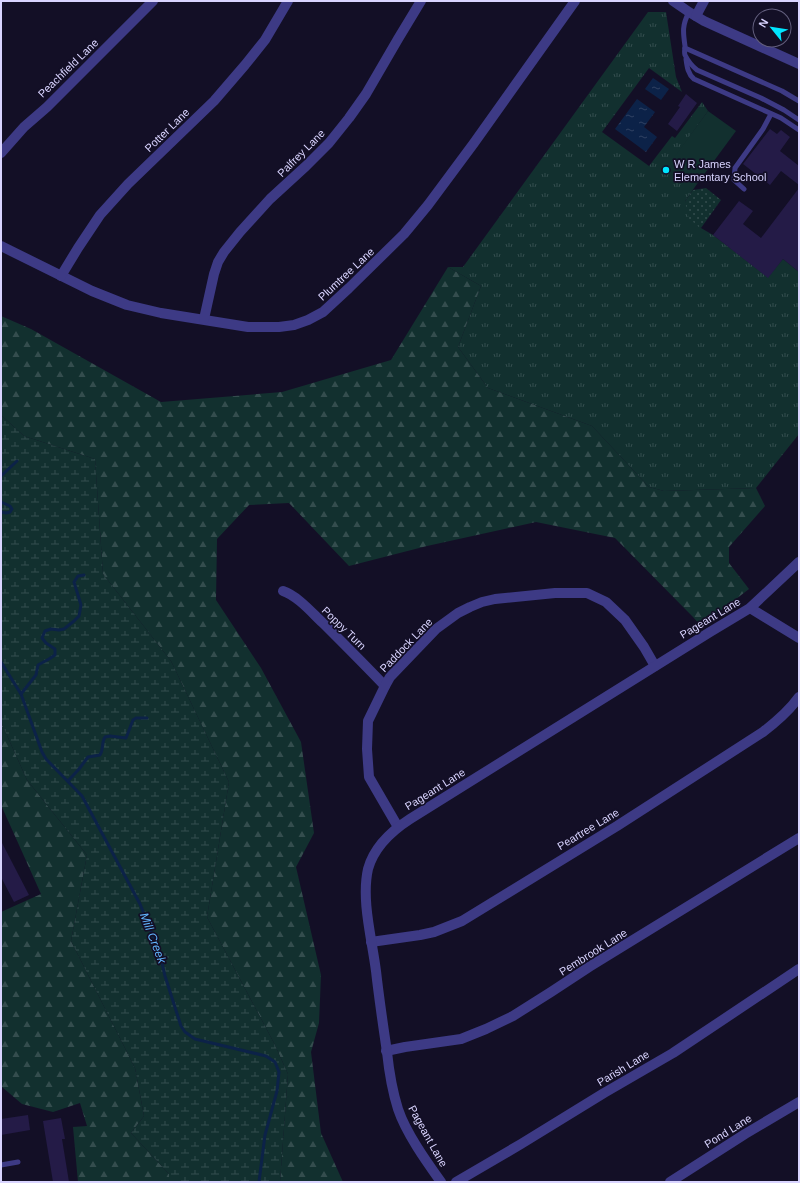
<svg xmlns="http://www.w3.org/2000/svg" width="800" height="1183" font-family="Helvetica,sans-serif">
<defs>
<pattern id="grass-tufts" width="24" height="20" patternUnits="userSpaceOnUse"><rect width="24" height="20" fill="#12302f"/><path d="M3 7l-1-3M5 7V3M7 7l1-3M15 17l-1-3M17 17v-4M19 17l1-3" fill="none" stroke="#344d4e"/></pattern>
<pattern id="forest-firs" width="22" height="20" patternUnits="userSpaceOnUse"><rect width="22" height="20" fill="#12302f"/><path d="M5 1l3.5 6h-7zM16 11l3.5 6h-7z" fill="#344d4e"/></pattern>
<pattern id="wetland-marsh" width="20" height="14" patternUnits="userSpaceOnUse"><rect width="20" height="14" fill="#12302f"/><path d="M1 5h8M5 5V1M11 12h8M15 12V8" fill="none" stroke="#344d4e"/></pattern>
<pattern id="park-dots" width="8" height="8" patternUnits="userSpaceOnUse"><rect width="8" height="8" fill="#12302f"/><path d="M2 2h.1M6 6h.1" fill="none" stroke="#344d4e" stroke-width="1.8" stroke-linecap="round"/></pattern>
<pattern id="water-ripples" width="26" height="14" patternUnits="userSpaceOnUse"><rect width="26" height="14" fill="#0c2248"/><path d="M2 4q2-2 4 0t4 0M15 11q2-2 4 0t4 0" fill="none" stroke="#2f4163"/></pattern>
</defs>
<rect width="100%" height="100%" fill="#130f26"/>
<path fill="url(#grass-tufts)" d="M648 12H666L676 77 682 92 649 68 602 132 649 166 672 136 675 138 702 102 708 111 670 164 697 184 685 201 701 228 713 235 768 277 783 259 799 272V434L756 488 664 491 649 487 592 426 488 388 458 347 481 286 448 267H463Z"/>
<g fill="url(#forest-firs)">
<path d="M448 267 481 286 458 347 488 388 592 426 649 487 664 491 756 488 765 506 729 547V563L749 589 701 626 693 617 615 538 536 522 427 546 349 566 289 503 249 505 217 539 216 600 261 668 301 742 314 833 296 867 321 975 319 1023 311 1052 321 1133 343 1182H280L288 1074 274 1043 207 917 229 782 171 661 103 574 95 459 24 436 1 415V316L31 329 161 402 282 392 391 360Z"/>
<path d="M1 722 27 780 87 855 71 941 135 1068 144 1116 131 1133 169 1174V1182H78L73 1127 87 1126 80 1103 53 1112 22 1104 2 1087 1 912 41 894 1 805Z"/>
</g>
<path fill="url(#wetland-marsh)" d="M1 415 24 436 95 459 103 574 171 661 229 782 207 917 274 1043 288 1074 280 1182H169V1174L131 1133 144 1116 135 1068 71 941 87 855 27 780 1 722Z"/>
<path fill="url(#park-dots)" d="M706 188 721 200 701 228 689 219 685 201 693 190Z"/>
<path fill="#12302f" d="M708 111 736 131 697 184 669 164Z"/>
<g fill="url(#water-ripples)">
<path d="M653 78 669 89 661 100 645 89Z"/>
<path d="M637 99 655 112 644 127 657 137 646 152 615 129Z"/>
</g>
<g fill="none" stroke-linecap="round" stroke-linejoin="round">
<g stroke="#0c2248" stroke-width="3">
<path d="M1 476 17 461"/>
<path d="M1 502 10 506 12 509 10 512 6 513 1 512"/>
<path d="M1 662 21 694 42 752 46 759 82 796 140 904 160 954 165 976 181 1026 185 1032 195 1039 266 1056 275 1062 279 1072 277 1091 265 1135 259 1182"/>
<path d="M21 694 36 675 38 665 49 659 55 655V649L46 643 42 638 45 631 51 629 59 630 64 629 74 621 79 616 81 605 74 582 78 576 84 575"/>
<path d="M68 781 79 769 88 757 100 755C104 749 101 743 105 737L110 736 126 738 133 720 136 718H147"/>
</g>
</g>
<g fill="#241b47">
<path d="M686 94 697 103 677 131 668 124 680 107 678 106Z"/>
<path d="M770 129 777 134 781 130 790 137 780 151 799 166V185L781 171 770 185 743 164Z"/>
<path d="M799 188V272L783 259 768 278 713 235 739 201 753 211 743 224 761 238Z"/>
<path d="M1 841 29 895 14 902 1 877Z"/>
<path d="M28 1115 30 1130 1 1135V1119Z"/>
<path d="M61 1118 65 1139H62L69 1182H53L43 1121Z"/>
</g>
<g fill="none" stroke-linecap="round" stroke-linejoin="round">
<g stroke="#3d3a85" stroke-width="5">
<path d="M689 12C682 25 683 32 685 46 685 49 684 52 685 55 688 61 692 66 697 70L761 98 784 110 799 120"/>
<path d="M685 48 782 91 799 101"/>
<path d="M686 59C687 67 688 74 694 79L781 118 799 130"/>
<path d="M744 189 734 180 735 168 763 129 771 114"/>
<path d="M1 1165 18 1162"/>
</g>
<g stroke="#3d3a85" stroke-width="10">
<path d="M673 1 689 12 704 21 799 64"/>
<path d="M696 16 704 1"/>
<path d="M1 153 24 127 47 107 153 1"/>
<path d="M1 246 92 291 127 305 161 313 248 327H279L294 325 308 320 323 312 349 288 404 234 428 205 474 143 575 1"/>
<path d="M61 276 78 248 100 215 128 184 214 101 245 65 265 40 288 1"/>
<path d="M204 319 214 274 218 262 224 252 240 232 270 199 306 166 329 143 349 118 366 94 398 39 421 1"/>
<path d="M283 591C298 596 313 614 324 624 344 644 365 665 385 686"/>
<path d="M750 608 799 638"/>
<path d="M398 827 369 777 367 749 368 721 385 686 390 677 436 629 458 613 470 607 482 602 495 599 555 593H587L606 602 625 620 644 647 655 666"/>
<path d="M371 942 420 935 434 932 462 921 617 826 763 732C776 722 789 711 799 697"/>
<path d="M386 1051 405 1047 461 1039 486 1029 513 1016 551 992 589 967 799 838"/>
<path d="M441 1182C426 1161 406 1133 398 1109 392 1090 389 1071 387 1052 383 1025 379 998 376 971 372 939 361 900 368 869 374 847 393 830 410 819L710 632 750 608 799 562"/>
<path d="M456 1182 521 1144 604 1093 673 1053 799 969"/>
<path d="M670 1182 745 1134 799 1102"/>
</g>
</g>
<circle fill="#00e5ff" stroke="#130f26" stroke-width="1.5" cx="666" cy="170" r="4"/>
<g text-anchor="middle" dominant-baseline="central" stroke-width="3.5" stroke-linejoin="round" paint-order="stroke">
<g font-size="11" fill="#d9d4ff" stroke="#130f26">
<text transform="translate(68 68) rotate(-44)">Peachfield Lane</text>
<text transform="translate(167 130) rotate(-44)">Potter Lane</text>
<text transform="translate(301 153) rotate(-45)">Palfrey Lane</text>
<text transform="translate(346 274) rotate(-43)">Plumtree Lane</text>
<text transform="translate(710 618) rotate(-31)">Pageant Lane</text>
<text transform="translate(344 628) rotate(44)">Poppy Turn</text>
<text transform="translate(406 645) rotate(-46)">Paddock Lane</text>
<text transform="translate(435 789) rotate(-32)">Pageant Lane</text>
<text transform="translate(588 829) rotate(-31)">Peartree Lane</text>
<text transform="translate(593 952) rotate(-32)">Pembrook Lane</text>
<text transform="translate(623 1068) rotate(-31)">Parish Lane</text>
<text transform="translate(728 1131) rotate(-32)">Pond Lane</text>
<text transform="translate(428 1136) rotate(61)">Pageant Lane</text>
</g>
<g font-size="11" fill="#d9d4ff" stroke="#130f26" text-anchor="start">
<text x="674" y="164">W R James<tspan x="674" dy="13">Elementary School</tspan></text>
</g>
<g font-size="12" font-style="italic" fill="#62b6ff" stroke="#130f26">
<text transform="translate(153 938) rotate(69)">Mill Creek</text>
</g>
</g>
<rect width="800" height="1183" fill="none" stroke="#d9d4ff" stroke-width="4"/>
<g transform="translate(772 28) rotate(300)"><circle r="19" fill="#130f26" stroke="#625e7d"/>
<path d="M0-3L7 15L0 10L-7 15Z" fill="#00e5ff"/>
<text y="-6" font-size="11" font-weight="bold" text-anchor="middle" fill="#d9d4ff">N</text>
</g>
</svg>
